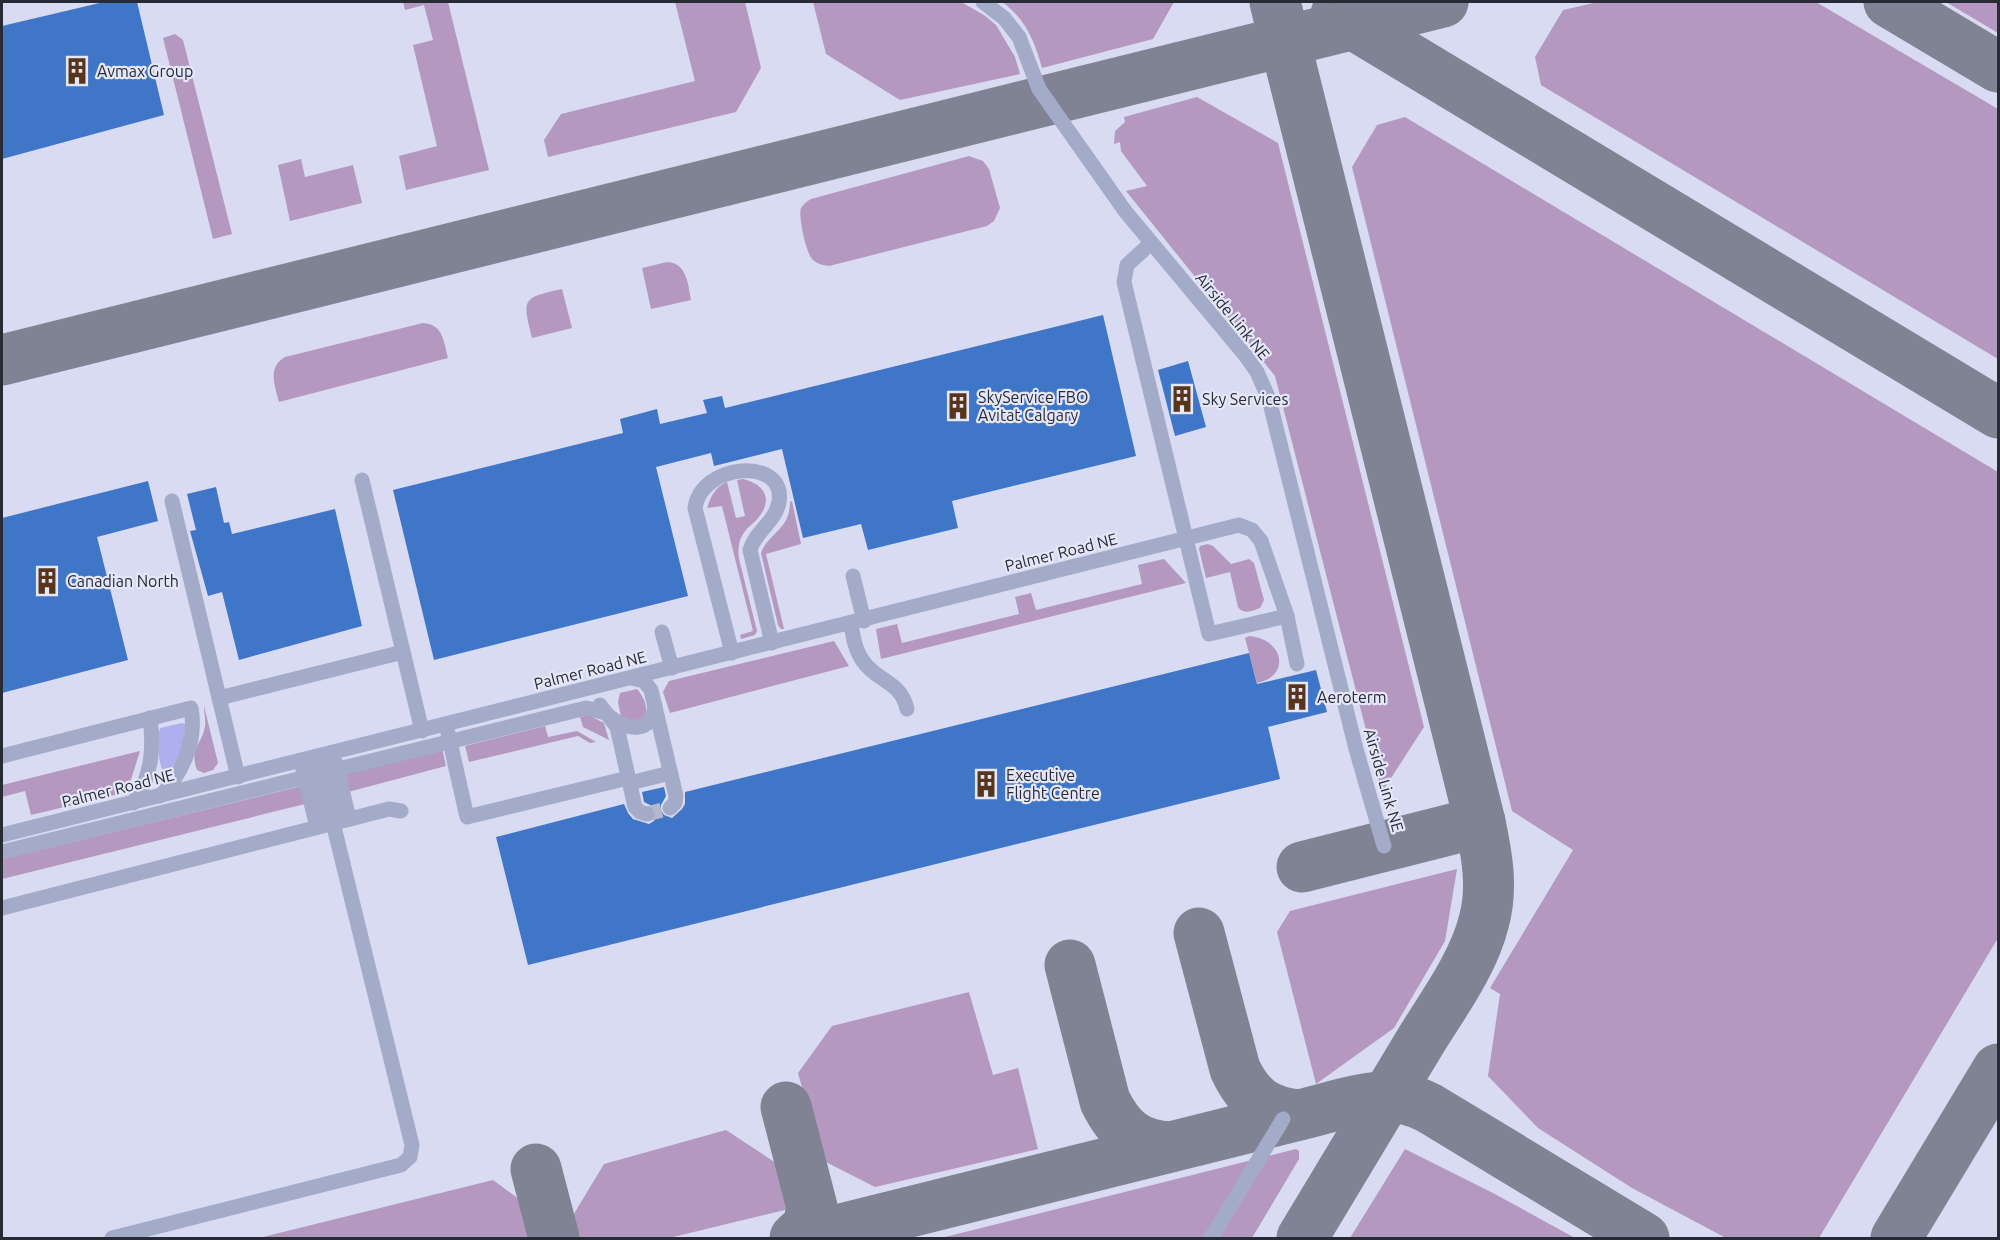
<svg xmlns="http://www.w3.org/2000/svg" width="2000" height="1240" font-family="Ubuntu,sans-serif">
<rect width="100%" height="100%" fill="#d8dbf1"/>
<g fill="#b498c0">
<path d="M403 2H448L489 170 406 190 399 156 437 146 413 45 433 40 424 5 405 10Z"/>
<path d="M675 2H745L761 68 736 112 548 157 544 140 561 114 695 81Z"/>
<path d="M813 2H961L984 15 996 25 1015 57 1020 74 900 100 826 54Z"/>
<path d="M1002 2H1174L1153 39 1042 68C1035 42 1025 18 1002 2Z"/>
<path d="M1598 2H1816L1998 109V359L1541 85 1535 57 1563 10Z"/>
<path d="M1946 2H1998V33Z"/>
<path d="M175 34 183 40 232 234 213 239 163 38Z"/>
<path d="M1197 97 1278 143 1424 727 1382 792 1275 376 1126 191 1147 186 1121 151 1120 142 1114 144 1115 131 1125 122 1124 117Z"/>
<path d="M1405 117 1998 472V938L1819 1238H1726L1632 1188 1538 1128 1488 1076 1500 994 1490 988 1573 850 1512 811 1352 167 1377 125Z"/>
<path d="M969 156 983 161 989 169 1000 208 994 221 987 226 829 266C822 265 817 264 812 259 806 252 798 217 801 208 804 204 807 201 811 199Z"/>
<path d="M301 159 305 177 353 165 362 203 290 221 278 165Z"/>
<path d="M667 262C687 263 688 284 691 300L651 309 642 268Z"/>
<path d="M562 289 572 328 532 338C522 298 522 298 562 289Z"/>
<path d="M423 323C443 324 444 342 448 358L279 402C275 386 267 367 285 357Z"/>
<path d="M743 479C764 484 774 499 758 518 753 524 746 528 742 536 738 543 738 551 739 559L757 631 755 635 741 639 740 635 753 631 722 506 707 508C711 496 715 487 727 482L736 518 745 516 737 480Z"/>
<path d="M792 501 801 544 766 554 784 629H781L778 625 761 553C769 532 790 530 790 502Z"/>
<path d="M1208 544 1213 546 1231 564 1249 559 1254 563 1264 600 1260 608C1252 611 1244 615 1238 607L1230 572 1206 578 1199 549 1200 546Z"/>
<path d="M1164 559 1186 583 881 659 876 629 897 624 902 643 1019 614 1015 597 1031 593 1036 610 1142 584 1138 565Z"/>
<path d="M1249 636C1284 639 1291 676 1257 683L1245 638Z"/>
<path d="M834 641 849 666 670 713 663 692 669 681Z"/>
<path d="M637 689C644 698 649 706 644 718L632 722 621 717 618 702 620 693Z"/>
<path d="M204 706 218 763 213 770 204 773 197 770C189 748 201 746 205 727 206 720 204 713 204 706Z"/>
<path d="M588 715 604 723 609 740 583 727 580 717Z"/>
<path d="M545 726 548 737 577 731 596 742 590 743 578 736 469 762 465 746Z"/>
<path d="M442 748 446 766 348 792 343 774Z"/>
<path d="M140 751 127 792 31 815 25 791 2 797V785Z"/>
<path d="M302 786 305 804 2 879V859Z"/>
<path d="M1457 869 1445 941 1394 1028 1316 1084 1277 932 1290 911Z"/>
<path d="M969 992 993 1075 1018 1068 1038 1149 875 1187 822 1160 798 1073 832 1026Z"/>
<path d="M726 1130 779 1165 789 1209 669 1238H580L577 1237 572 1217 604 1164Z"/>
<path d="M1296 1149 1299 1151V1159L1252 1238H941Z"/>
<path d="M1405 1149 1493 1193 1575 1238H1350Z"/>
<path d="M493 1180 523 1202 532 1238H259Z"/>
</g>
<path fill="#afaeee" d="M182 723 185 724C185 741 181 761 167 771H163C158 762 157 738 160 728Z"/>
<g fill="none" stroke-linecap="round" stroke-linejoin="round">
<g stroke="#7f8393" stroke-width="51">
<path d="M1275 2 1480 822C1487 855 1493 888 1484 921 1474 963 1442 1006 1420 1042 1380 1108 1341 1173 1302 1238"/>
<path d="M1889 2 1998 67"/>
<path d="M1336 14 1998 413"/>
<path d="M2 360 1443 2"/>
<path d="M1302 867 1480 822"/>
<path d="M1199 933 1235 1069C1249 1099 1266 1112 1299 1115"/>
<path d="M1070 965 1105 1101C1120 1131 1136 1145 1170 1147"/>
<path d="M786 1107 812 1207 808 1226 795 1238"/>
<path d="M536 1169 554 1238"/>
<path d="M805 1238 1299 1115C1345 1105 1384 1084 1429 1108L1644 1238"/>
<path d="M1896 1238 1998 1069"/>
</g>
</g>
<g fill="#4076c7">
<path d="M104 2H137L164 115 2 159V26Z"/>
<path d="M1103 315 1136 456 952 501 958 528 868 550 861 524 803 538 782 449 714 466 711 453 656 467 688 596 434 660 393 490 623 433 620 419 657 409 660 424 707 413 703 400 722 396 725 408Z"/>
<path d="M1188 361 1206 427 1175 436 1158 370Z"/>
<path d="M148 481 158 521 97 537 128 660 2 693V518Z"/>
<path d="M216 487 224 523 229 522 232 534 335 509 362 626 239 660 222 592 208 596 190 531 196 530 187 494Z"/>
<path d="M1249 653 1257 684 1316 670 1327 712 1268 727 1280 779 528 965 496 837 624 804 628 813 633 819 649 824 654 821 657 812 654 807 644 802 642 792 664 787 666 796 661 805V810L664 815 672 818 682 809 685 804V792Z"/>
</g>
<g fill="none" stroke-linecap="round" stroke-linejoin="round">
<path stroke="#b4b8cb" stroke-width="15" stroke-dasharray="15 8" stroke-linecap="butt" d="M647 814 670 808"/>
<g stroke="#a4abc9" stroke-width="15">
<path d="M983 2 1004 18 1019 37 1039 89 1125 211 1245 355 1257 372 1269 399 1356 749 1384 846"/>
<path d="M1151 243 1127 265 1124 282 1209 634 1287 616"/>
<path d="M362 480 422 731"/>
<path d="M172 501 238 777"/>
<path d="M853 576 864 621"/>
<path d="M851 624C853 637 855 650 863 661 877 682 901 681 907 709"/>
<path d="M662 632 672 668"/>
<path d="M732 653 695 508C701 463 786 456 779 502 776 521 755 532 750 550L772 643"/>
<path d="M632 678 644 681 651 690 676 796 675 803 670 808"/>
<path d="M219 698 403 652"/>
<path d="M600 705 617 727 635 807 640 812 647 814"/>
<path d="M610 717C629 731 652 734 655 705"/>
<path d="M448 733 467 817 628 778"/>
<path d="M2 756 191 708C197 740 183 773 160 796"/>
<path d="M324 763 338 822"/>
<path d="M336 763 349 819"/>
<path d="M314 768 328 824"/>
<path d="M303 770 317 827"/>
<path d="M630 783 670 773"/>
<path d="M133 803C152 777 154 749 150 718"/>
<path d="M2 835 1239 525 1252 530 1261 541 1287 616 1297 664"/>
<path d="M2 852 586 708 606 713"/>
<path d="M2 908 389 809 401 811"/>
<path d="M112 1238 401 1165 410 1157 412 1145 333 823"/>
<path d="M1211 1238 1283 1119"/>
</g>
</g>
<defs>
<symbol id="building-bare" viewBox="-9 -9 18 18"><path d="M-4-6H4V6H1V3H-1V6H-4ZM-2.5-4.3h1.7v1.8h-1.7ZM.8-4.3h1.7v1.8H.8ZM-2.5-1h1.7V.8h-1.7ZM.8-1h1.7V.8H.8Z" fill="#56351b" stroke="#e5e7f9" stroke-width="2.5" paint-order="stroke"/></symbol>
</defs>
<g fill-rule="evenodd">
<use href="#building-bare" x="58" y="52" width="38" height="38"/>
<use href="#building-bare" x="1163" y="380" width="38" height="38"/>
<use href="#building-bare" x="939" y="387" width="38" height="38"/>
<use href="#building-bare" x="28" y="562" width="38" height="38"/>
<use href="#building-bare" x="1278" y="678" width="38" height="38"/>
<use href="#building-bare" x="967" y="765" width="38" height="38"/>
</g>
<g text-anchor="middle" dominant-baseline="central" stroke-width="4.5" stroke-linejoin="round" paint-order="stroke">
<g font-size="16" fill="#262b35" stroke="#e5e7f9" text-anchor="start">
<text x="97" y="71">Avmax Group</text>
<text x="978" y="397">SkyService FBO<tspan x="978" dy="18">Avitat Calgary</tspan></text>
<text x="1202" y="399">Sky Services</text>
<text x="67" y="581">Canadian North</text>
<text x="1317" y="697">Aeroterm</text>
<text x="1006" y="775">Executive<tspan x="1006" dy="18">Flight Centre</tspan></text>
</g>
<g font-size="16" fill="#262b35" stroke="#e5e7f9">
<text transform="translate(1233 316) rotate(51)">Airside Link NE</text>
<text transform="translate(1061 552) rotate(-14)">Palmer Road NE</text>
<text transform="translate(590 670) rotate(-14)">Palmer Road NE</text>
<text transform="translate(1384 780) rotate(74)">Airside Link NE</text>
<text transform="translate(118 788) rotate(-14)">Palmer Road NE</text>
</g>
</g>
<rect width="2000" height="1240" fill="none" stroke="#262b35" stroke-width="6"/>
</svg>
